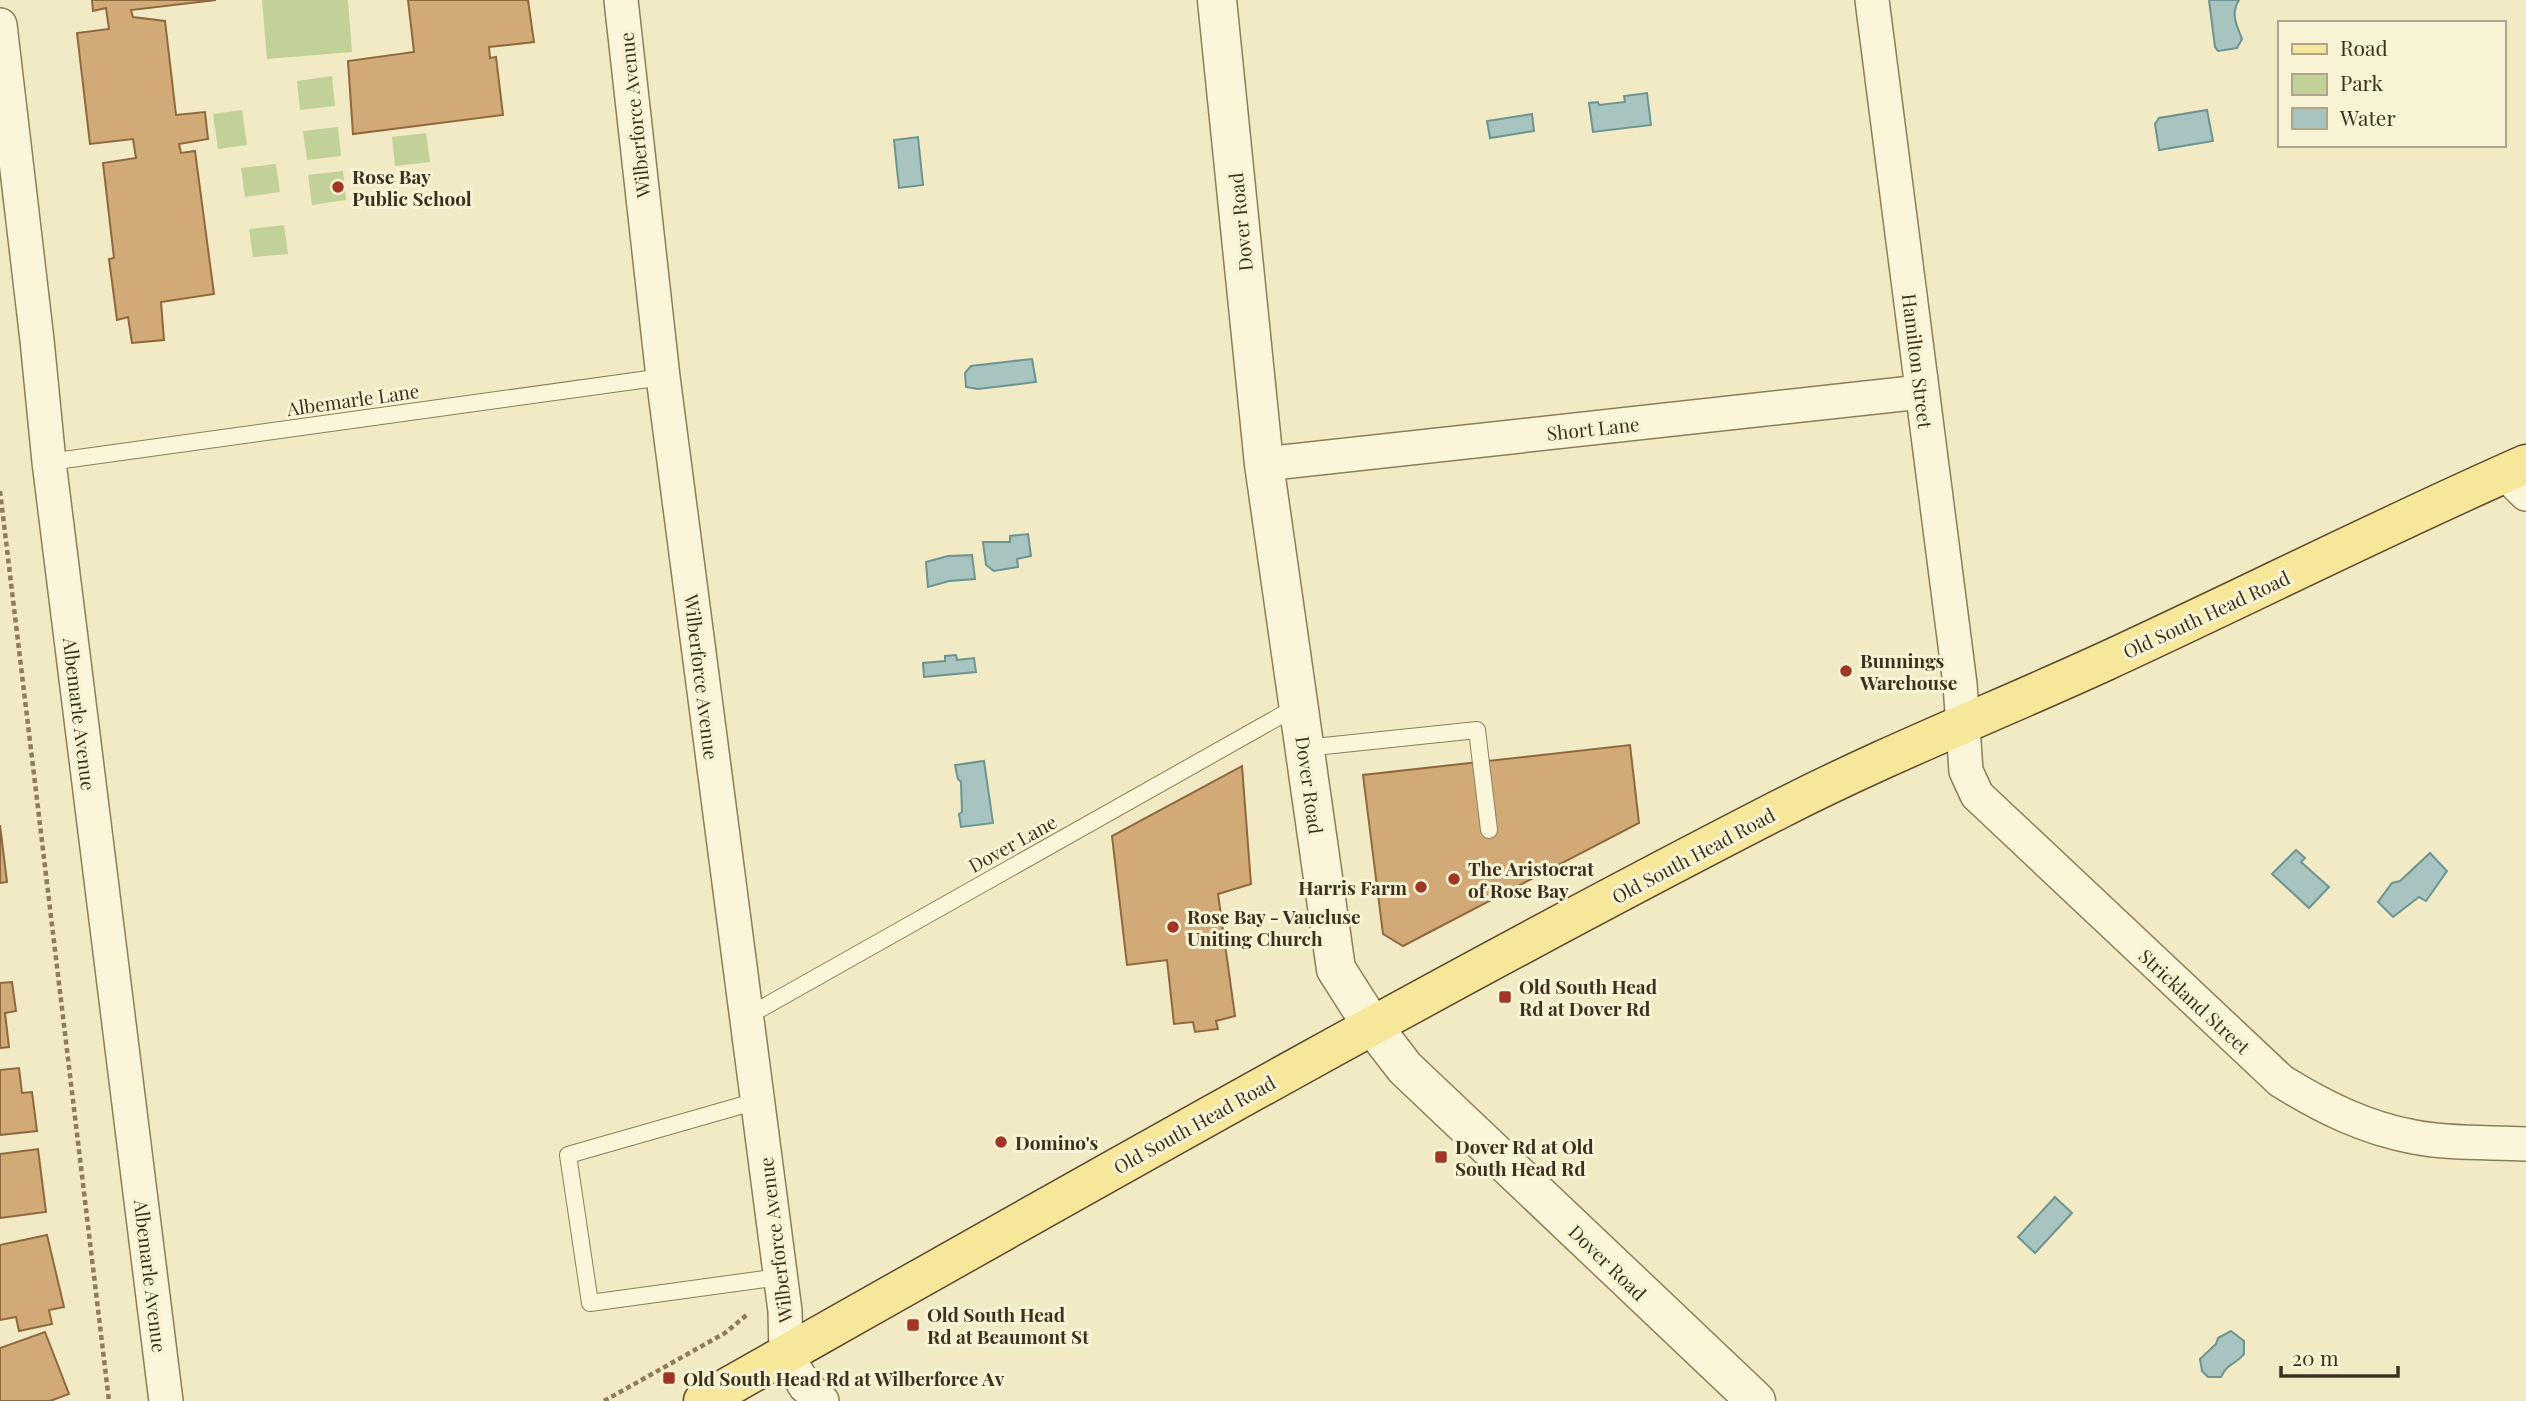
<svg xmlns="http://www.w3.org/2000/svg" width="2526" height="1401" font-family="'Playfair Display',serif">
<rect width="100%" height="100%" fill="#f1eac5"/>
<g fill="#c2d197">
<path d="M262 0H348L352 52 267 59Z"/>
<path d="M332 76 335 106 300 110 297 81Z"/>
<path d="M242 110 247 145 218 149 213 114Z"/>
<path d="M338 127 341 156 307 160 303 131Z"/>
<path d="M426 133 430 162 395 166 392 137Z"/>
<path d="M276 164 280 192 245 197 241 168Z"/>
<path d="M343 171 346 200 312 205 308 175Z"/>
<path d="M284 225 288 254 253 257 249 229Z"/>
</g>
<g fill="#a7c4c0" stroke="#6c9490" stroke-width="2">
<path d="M2209 0H2239C2230 14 2237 26 2242 39L2237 48 2218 51 2215 47Z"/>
<path d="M1647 93 1651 125 1593 132 1589 103 1598 102 1599 105 1625 102 1624 96Z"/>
<path d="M2207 110 2213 141 2159 150 2155 124 2159 118Z"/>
<path d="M1532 114 1534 131 1490 138 1487 121Z"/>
<path d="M918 137 923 185 899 188 894 140Z"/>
<path d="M1032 359 1036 382 978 389 966 387 965 373 971 366Z"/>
<path d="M1028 534 1031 556 1017 559 1018 567 994 571 986 565 983 542H1010V536Z"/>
<path d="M972 555 975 579 949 581 928 587 926 562 948 556Z"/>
<path d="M956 655 957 660 974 658 976 672 924 677 923 663 945 661V656Z"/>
<path d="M984 761 993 823 961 827 959 814 962 812 961 782 958 779 955 765Z"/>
<path d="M2296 850 2305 858 2301 862 2329 887 2309 908 2272 874Z"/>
<path d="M2430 853 2447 871 2426 901 2419 897 2393 917 2378 902 2392 883 2400 881Z"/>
<path d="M2055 1197 2072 1213 2035 1253 2018 1237Z"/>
<path d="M2231 1331 2244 1341V1354C2236 1365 2228 1362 2221 1377H2208L2202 1371 2200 1359 2216 1344 2218 1338Z"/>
</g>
<g fill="#d2aa78" stroke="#8f693d" stroke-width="2">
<path d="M92 0H216L131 10 133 17 165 21 176 115 205 112 208 139 179 144 181 153 195 151 214 294 161 302 164 340 132 343 128 317 117 320 109 259 114 258 103 163 136 158 133 139 90 144 77 33 109 29 106 8 93 11Z"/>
<path d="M408 0H528L534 42 489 47 490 58 496 57 503 115 353 134 348 61 414 52Z"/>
<path d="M1630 745 1639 823 1403 946 1383 934 1363 775Z"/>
<path d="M1242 766 1251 884 1218 894 1235 1016 1216 1021 1218 1029 1195 1032 1193 1022 1174 1024 1167 960 1127 965 1112 836Z"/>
<path d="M0 825 7 882 0 883Z"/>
<path d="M12 982 16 1011 5 1013 9 1047 0 1048V983Z"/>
<path d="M19 1068 22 1093 32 1092 37 1131 0 1135V1070Z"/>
<path d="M38 1149 46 1212 0 1218V1154Z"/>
<path d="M47 1235 64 1307 49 1310 52 1324 19 1331 16 1317 0 1320V1245Z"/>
<path d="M45 1332 69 1394 50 1401H0V1348Z"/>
</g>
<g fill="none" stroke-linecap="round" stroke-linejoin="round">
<defs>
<g id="service">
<path d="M49 462 663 377"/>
<path d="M1305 748 1477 730 1489 830"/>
<path d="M746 1017 1298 706"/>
<path d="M757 1101 568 1155 590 1303 780 1277"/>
</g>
<g id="minor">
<path d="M621 0 663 377 785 1311 786 1354 805 1386 822 1401"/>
<path d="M1872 0 1960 684 1966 771 1977 795 2281 1081C2323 1107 2365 1128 2414 1137 2450 1144 2489 1142 2526 1144"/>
<path d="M0 25 37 340 49 462 166 1401"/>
<path d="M1264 464 1921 392"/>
<path d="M2505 473 2526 494"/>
</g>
<path id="tertiary" d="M1217 0 1264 464 1336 969 1371 1024 1405 1068 1756 1401"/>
<path id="primary" d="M703 1401C1059 1200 1414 997 1778 810 1885 755 1997 711 2106 661 2247 596 2385 526 2526 464"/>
</defs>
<use href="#service" stroke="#8e7d59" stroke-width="18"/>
<use href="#minor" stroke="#8e7d59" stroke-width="36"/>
<use href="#tertiary" stroke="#8e7d59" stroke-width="41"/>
<use href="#primary" stroke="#5c4a2d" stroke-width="41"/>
<g stroke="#8e7d59" stroke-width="4.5" stroke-dasharray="5 3.5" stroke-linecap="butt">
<path d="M0 491 109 1401"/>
<path d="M604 1401 725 1333 749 1313"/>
</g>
<use href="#service" stroke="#fbf6d9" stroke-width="16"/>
<use href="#minor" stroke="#fbf6d9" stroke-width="33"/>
<use href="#tertiary" stroke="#fbf6d9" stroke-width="38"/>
<use href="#primary" stroke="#f6e79b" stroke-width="38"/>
</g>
<g fill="#a13625" stroke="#f8f3d5" stroke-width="2.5">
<circle cx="338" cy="187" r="7"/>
<circle cx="1846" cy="671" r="7"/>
<circle cx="1454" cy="879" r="7"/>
<circle cx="1421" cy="887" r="7"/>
<circle cx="1173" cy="927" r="7"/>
<rect x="1498" y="990" width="14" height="14" rx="3.5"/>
<circle cx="1001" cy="1142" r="7"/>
<rect x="1434" y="1150" width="14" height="14" rx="3.5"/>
<rect x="906" y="1318" width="14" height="14" rx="3.5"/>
<rect x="662" y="1371" width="14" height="14" rx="3.5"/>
</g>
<g text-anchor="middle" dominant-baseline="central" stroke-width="6" stroke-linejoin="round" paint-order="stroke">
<g font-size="19" fill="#3d311e" stroke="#f8f3d5">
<text transform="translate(634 115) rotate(-96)">Wilberforce Avenue</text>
<text transform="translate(1240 222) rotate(-96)">Dover Road</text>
<text transform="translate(1918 361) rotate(83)">Hamilton Street</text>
<text transform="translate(353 399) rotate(-8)">Albemarle Lane</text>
<text transform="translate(1593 428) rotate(-6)">Short Lane</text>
<text transform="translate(2206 614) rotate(-25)">Old South Head Road</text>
<text transform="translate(702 677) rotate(83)">Wilberforce Avenue</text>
<text transform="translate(80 714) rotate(83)">Albemarle Avenue</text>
<text transform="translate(1310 785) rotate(82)">Dover Road</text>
<text transform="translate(1012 843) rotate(-29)">Dover Lane</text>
<text transform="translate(1693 855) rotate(-28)">Old South Head Road</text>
<text transform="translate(2195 1001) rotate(43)">Strickland Street</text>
<text transform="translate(1194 1124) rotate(-29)">Old South Head Road</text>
<text transform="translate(775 1240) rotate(-97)">Wilberforce Avenue</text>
<text transform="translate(1608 1262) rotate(44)">Dover Road</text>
<text transform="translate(151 1276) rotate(83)">Albemarle Avenue</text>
</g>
<g font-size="19" font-weight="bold" fill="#3d311e" stroke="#f8f3d5" text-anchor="start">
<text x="352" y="176">Rose Bay<tspan x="352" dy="22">Public School</tspan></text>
<text x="1860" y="660">Bunnings<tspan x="1860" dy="22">Warehouse</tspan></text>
<text x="1468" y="868">The Aristocrat<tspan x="1468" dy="22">of Rose Bay</tspan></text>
<text x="1407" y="887" text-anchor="end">Harris Farm</text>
<text x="1187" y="916">Rose Bay - Vaucluse<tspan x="1187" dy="22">Uniting Church</tspan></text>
<text x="1519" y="986">Old South Head<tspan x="1519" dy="22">Rd at Dover Rd</tspan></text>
<text x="1015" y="1142">Domino's</text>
<text x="1455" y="1146">Dover Rd at Old<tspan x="1455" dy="22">South Head Rd</tspan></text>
<text x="927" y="1314">Old South Head<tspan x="927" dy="22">Rd at Beaumont St</tspan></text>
<text x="683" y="1378">Old South Head Rd at Wilberforce Av</text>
</g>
</g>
<rect x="2278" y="21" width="228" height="126" fill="#f8f3d5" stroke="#ada58c" stroke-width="2"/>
<rect x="2292" y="44" width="35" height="10" fill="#f6e79b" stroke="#ada58c" stroke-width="2"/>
<text x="2340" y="56" font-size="21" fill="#3d311e">Road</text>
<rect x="2292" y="74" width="35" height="21" fill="#c2d197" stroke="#ada58c" stroke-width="2"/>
<text x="2340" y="91" font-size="21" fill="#3d311e">Park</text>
<rect x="2292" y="108" width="35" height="21" fill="#a7c4c0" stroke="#ada58c" stroke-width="2"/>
<text x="2340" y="126" font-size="21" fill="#3d311e">Water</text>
<path d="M2281 1366v10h117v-10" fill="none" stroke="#3d311e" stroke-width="3.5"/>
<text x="2292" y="1366" font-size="21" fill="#3d311e" stroke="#f8f3d5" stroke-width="5" paint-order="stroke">20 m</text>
</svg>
